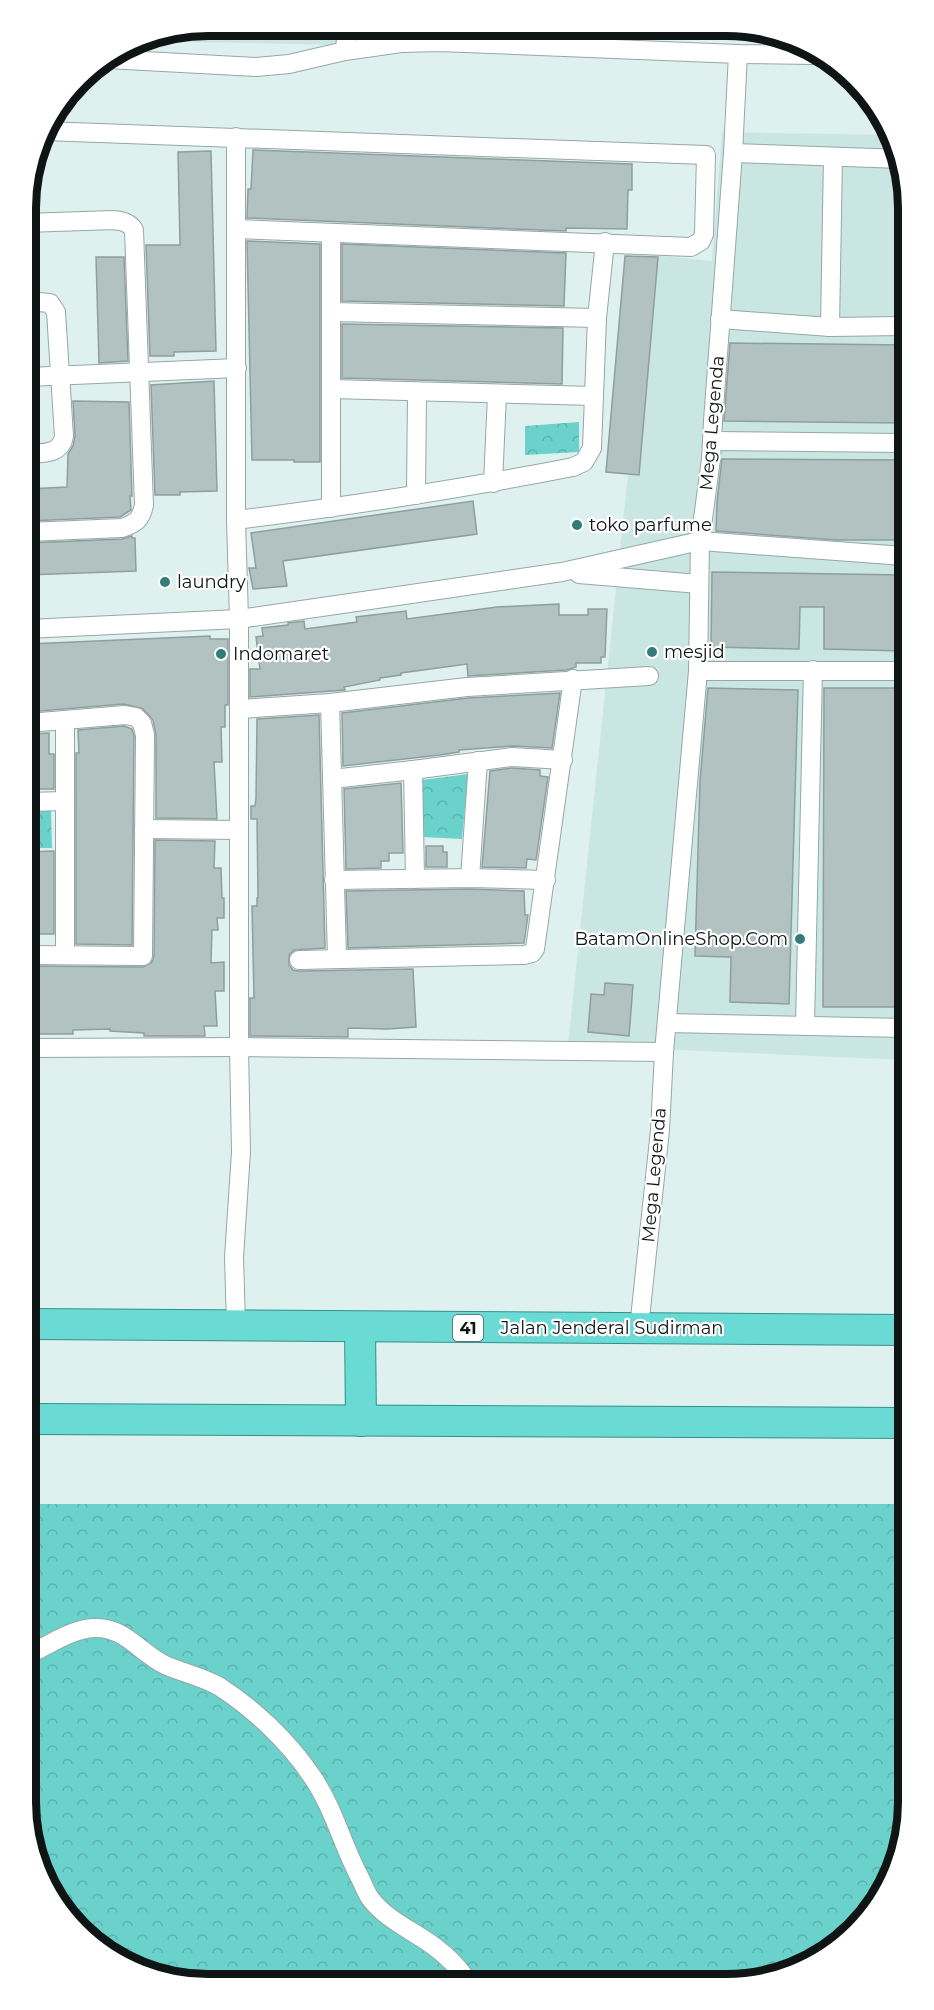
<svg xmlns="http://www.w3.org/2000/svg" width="934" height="2010" font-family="Montserrat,sans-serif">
<defs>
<pattern id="forest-crowns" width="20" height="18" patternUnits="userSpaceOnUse" patternTransform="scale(1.5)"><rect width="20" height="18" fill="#6ad2cb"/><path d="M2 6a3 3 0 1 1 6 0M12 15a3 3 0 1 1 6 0" fill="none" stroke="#5bb3ad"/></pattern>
</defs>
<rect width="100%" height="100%" fill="#dff1ef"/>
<g fill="#cae6e3">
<path d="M208 26H344L343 45 136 41Z"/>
<path d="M722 132 891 135 902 161 905 1060 568 1045 651 255 712 261Z"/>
</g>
<g fill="url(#forest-crowns)">
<path d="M26 319H30L31 357H26Z"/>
<path d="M579 422V452L525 455V426Z"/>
<path d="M468 774 462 839 422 837V780Z"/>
<path d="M28 811H51L52 848H28Z"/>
<path d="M31 1504H907L908 1814 895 1871 870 1913 827 1954 773 1978 173 1981 88 1939 56 1903 32 1849Z"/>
</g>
<path fill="#6ad2cb" d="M28 819H38L39 841H28Z"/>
<g fill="#b1c2c0" stroke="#8e9f9d" stroke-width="1.5">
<path d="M253 150 632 164V190H628L627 229 566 228V231L247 218 248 189H251Z"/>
<path d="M211 151 216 351 174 352V356H150L146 245H180L178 152Z"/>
<path d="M247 241 320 244V462H294V460H252Z"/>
<path d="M342 244 566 253 564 306 342 301Z"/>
<path d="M625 256 658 257 639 475 606 472Z"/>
<path d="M96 257H124L128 361 99 363Z"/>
<path d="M342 324 563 328 562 384 342 378Z"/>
<path d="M730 343 903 345V423L724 421Z"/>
<path d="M214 381 217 491 180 492V495H155L151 385Z"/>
<path d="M73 401 129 402 132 496H130L131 510 120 517 27 521V489L67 487 68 454 73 446 75 436Z"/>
<path d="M722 459 903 460 904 540H837L716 531 717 502Z"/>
<path d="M473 501 477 534 283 561 287 586 253 589 249 568H256L251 533Z"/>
<path d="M132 536V538H135L136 571 27 575V543L122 539Z"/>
<path d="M712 572 904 575V651L824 649V607H800L799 649 711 647Z"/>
<path d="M559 604V615H588V609H607L605 657H601V663H576V667L567 670 468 676 467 664 401 673V675L380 678V680L344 687 345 690 250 697V669H260L256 637 263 636 262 628 288 625V623L304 621 305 629 357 622 356 617 406 611 407 619 497 607Z"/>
<path d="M210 636V639H228V705H225V727H221L222 762H214L217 819 156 818V735L153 720 143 709 124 704 28 712V644Z"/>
<path d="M708 688 798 690 789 1004 730 1002 731 957 695 956 700 781Z"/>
<path d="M824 688H904L905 1007H823Z"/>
<path d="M560 693 552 748 512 746 459 750V752L440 755 343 766 342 713 468 698Z"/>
<path d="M319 715 325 948 294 950 289 955V965L293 970 299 971 413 969 416 1027 388 1029 348 1028V1037L250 1036V998H254L252 906H257V898H258L257 819H251V806H255L256 798 257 719Z"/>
<path d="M124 726 132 729 134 736 132 945 76 944V753H79L78 730Z"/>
<path d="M49 733V754H54V789H28V734Z"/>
<path d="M512 768 540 770V776L548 777 536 860 527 859 526 868 482 867 490 771Z"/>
<path d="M401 783 403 853H389V861H381V868L346 869 344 789Z"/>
<path d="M155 840 215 841 214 868H221L222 898H224V918H217L218 930H212L211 963 224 962V991H215L217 1026H204L205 1036H144V1033L110 1031V1029L73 1030V1034H29L30 966 143 967 152 962 154 956Z"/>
<path d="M426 846H443V852H447V867H426Z"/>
<path d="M54 851V934H29L28 852Z"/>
<path d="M470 889 524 891 525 915H528L524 943 348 948 346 891Z"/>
<path d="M605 983 633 985 629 1036 588 1032 591 994 604 995Z"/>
</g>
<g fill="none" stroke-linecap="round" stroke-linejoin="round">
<defs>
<g id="minor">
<path d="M345 51 347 26"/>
<path d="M107 59 256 67 289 64 345 51 401 43 439 42 738 54 815 55"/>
<path d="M44 131 706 155 704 234 701 241 691 247 237 229"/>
<path d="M236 137V520L239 619V1047L241 1152 234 1257 236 1325"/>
<path d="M733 153 901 159"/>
<path d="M26 223 113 220C122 221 129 222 134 230L144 505C141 520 136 523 122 528L27 532"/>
<path d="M331 233V508"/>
<path d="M26 301 50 303 56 312 64 436C61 455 42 453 27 454"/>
<path d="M331 312 597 318"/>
<path d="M720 319 830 327 903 326"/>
<path d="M830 327 833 157"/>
<path d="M27 377 237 368"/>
<path d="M331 389 594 396"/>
<path d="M713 441 903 443"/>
<path d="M493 483 497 395"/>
<path d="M416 495 417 392"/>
<path d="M236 520C349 506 461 489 573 467L584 462 592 448 597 318 605 242"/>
<path d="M579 574 699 584"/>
<path d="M27 629 239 619 562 572 700 541 904 556"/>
<path d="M698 671H904"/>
<path d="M330 703 337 958"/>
<path d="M240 709 330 703 467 687 649 676"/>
<path d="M65 722V954"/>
<path d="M28 723 125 715 136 717 142 723 145 735 143 956 29 955"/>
<path d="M413 770 415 879"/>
<path d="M332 779 413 770 512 757 563 760"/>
<path d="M28 802 65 801"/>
<path d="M144 829 239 830"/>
<path d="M470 878 478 761"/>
<path d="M334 880 470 878 546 880"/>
<path d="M299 960 524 955 532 953 535 949 573 679"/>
<path d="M667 1023 905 1028"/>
<path d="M805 1025 813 670"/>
<path d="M29 1048 239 1047 664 1052"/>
<path d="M639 1328 660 1130 664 1052 698 671 700 541 711 459 713 421 733 153 738 54"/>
<path d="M31 1653C51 1644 72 1629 94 1628 124 1626 140 1653 165 1665 183 1673 203 1677 220 1687 254 1709 288 1741 311 1775 333 1806 342 1844 360 1878 363 1884 366 1892 370 1898 386 1920 414 1931 435 1947 447 1956 458 1967 467 1980"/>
</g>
<g id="trunk">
<path d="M30 1324 906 1330"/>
<path d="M360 1327 361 1421"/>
<path d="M30 1419 907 1423"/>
</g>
</defs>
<use href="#minor" stroke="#96a7a6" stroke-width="20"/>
<use href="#trunk" stroke="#31908a" stroke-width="32"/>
<use href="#minor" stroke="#fff" stroke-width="18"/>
<use href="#trunk" stroke="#6adbd4" stroke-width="30"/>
</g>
<g fill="#347c78" stroke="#fff" stroke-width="2">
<circle cx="577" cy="525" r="6"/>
<circle cx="165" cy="582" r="6"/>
<circle cx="652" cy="652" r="6"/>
<circle cx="221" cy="654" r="6"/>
<circle cx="800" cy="939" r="6"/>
</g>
<g text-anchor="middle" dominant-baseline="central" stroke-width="4.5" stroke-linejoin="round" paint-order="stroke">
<rect fill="#fff" stroke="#575b5a" stroke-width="1.5" x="453" y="1315" width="30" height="26" rx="4.5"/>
<g font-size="16" font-weight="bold" fill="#0f1514">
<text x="468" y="1328">41</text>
</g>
<g font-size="18" fill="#0f1514" stroke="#fff">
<text transform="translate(712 423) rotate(-85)">Mega Legenda</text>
<text transform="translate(654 1175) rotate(-85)">Mega Legenda</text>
<text x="612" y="1328">Jalan Jenderal Sudirman</text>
</g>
<g font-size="18" fill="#0f1514" stroke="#fff" text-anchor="start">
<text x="589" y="525">toko parfume</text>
<text x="177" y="582">laundry</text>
<text x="664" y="652">mesjid</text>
<text x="233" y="654">Indomaret</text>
<text x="788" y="939" text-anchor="end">BatamOnlineShop.Com</text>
</g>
</g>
<path d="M0 0H934V2010H0ZM208 36H726A172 172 0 0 1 898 208V1802A172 172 0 0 1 726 1974H208A172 172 0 0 1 36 1802V208A172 172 0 0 1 208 36Z" fill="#fff" fill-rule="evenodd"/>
<path fill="none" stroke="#0f1514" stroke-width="8" d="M208 36H726A172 172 0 0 1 898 208V1802A172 172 0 0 1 726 1974H208A172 172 0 0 1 36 1802V208A172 172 0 0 1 208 36Z"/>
</svg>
